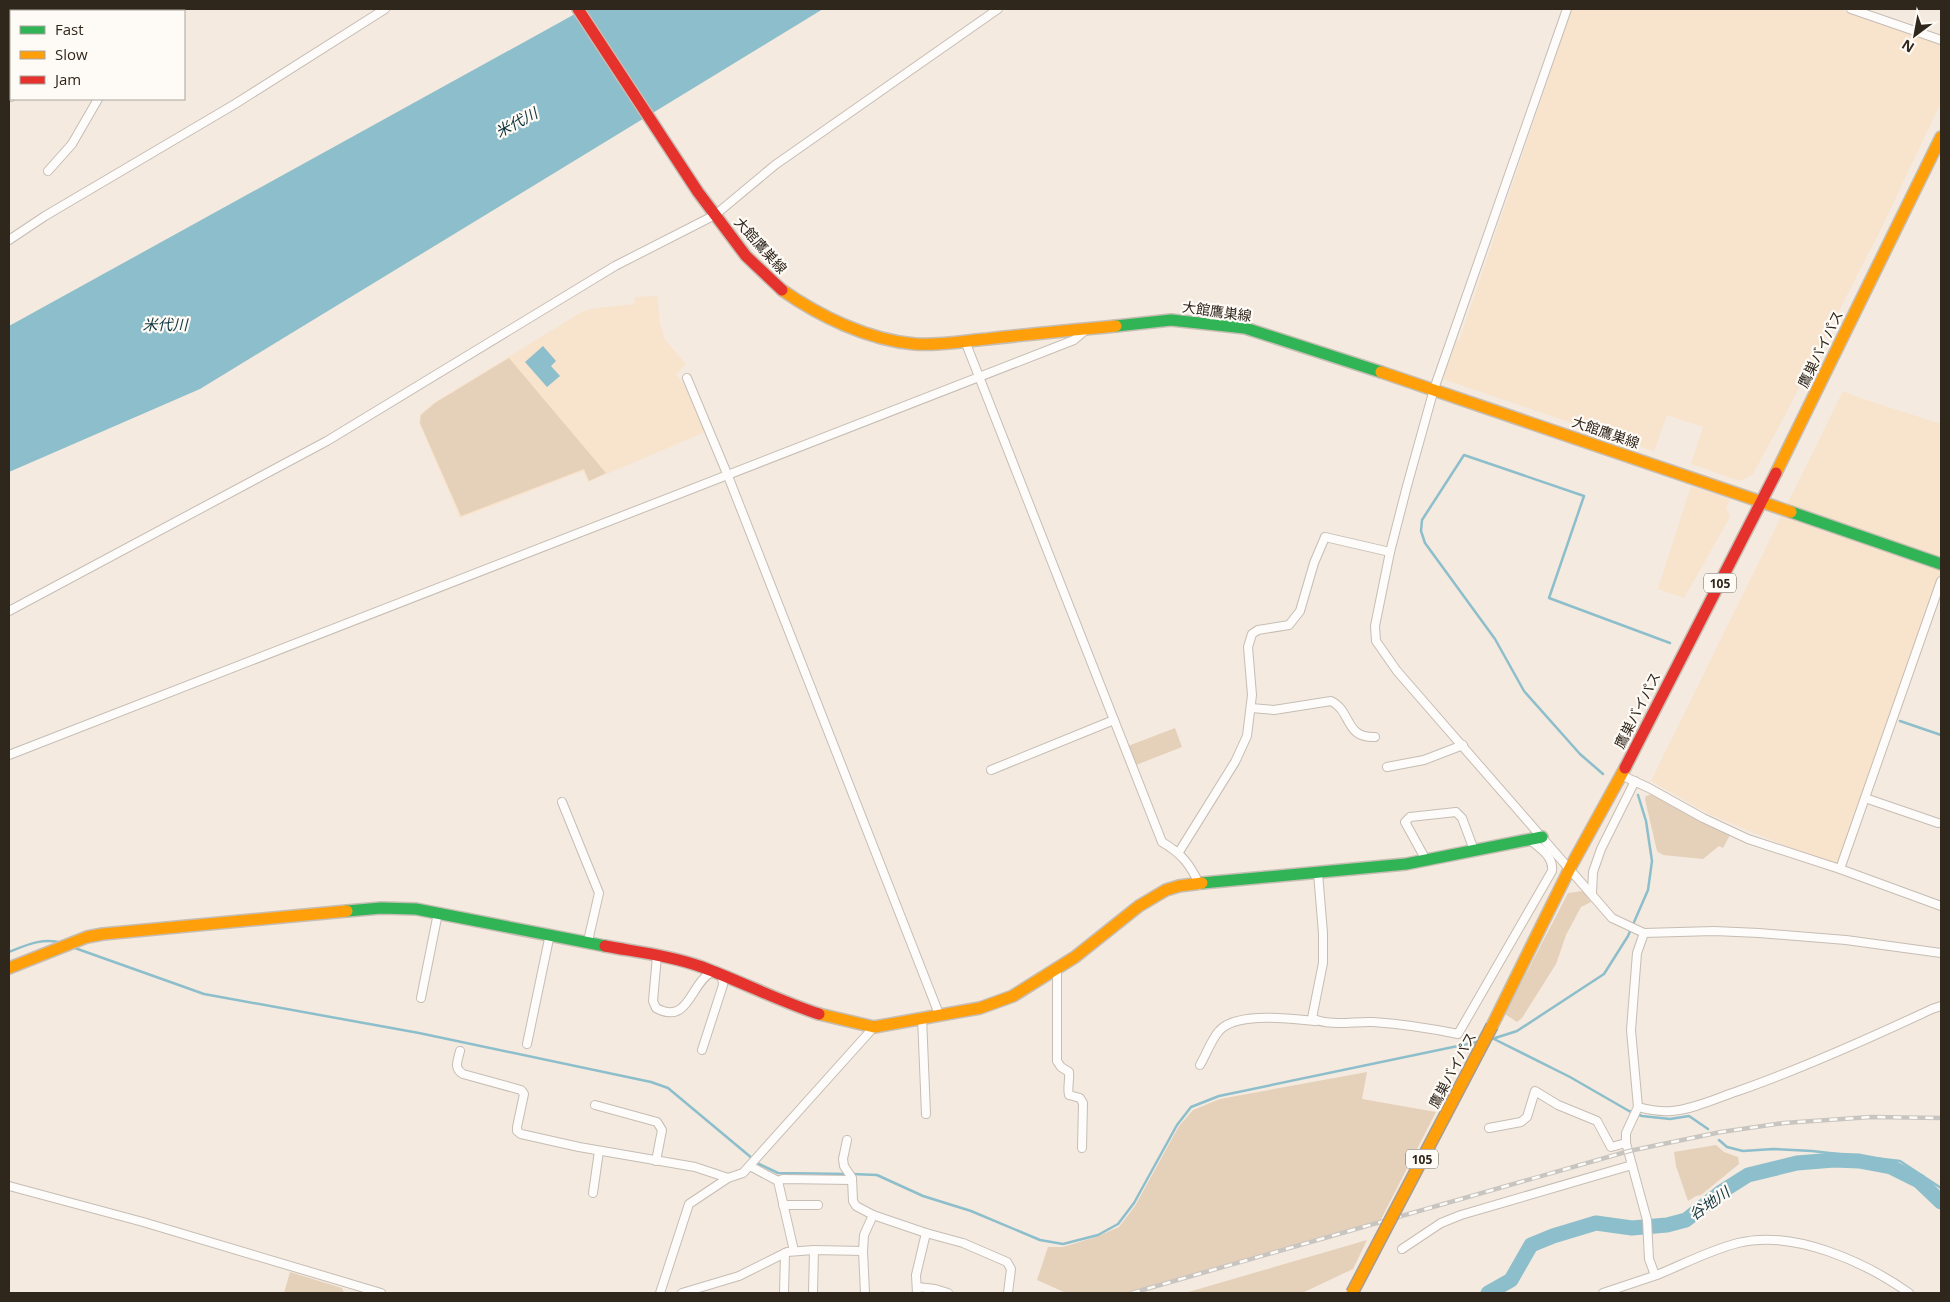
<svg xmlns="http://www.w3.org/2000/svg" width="1950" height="1302" font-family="'Open Sans','Noto Sans JP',sans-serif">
<rect width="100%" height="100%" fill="#f4eadf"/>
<g fill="#f8e3cd">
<path d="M1572 9H1839L1941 44V102L1881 229 1784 417 1753 474 1740 481 1691 464 1703 427 1667 415 1654 451 1443 379 1457 340 1459 341Z"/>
<path d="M657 296 660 324 665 340 686 364 676 374 684 385 705 432 588 482 583 471 460 518 419 423 420 414 435 402 580 313 590 309 634 304 635 297Z"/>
<path d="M1843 391 1863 399 1941 424V580L1840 869 1709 814 1651 781Z"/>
<path d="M1691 486 1730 499 1726 508 1730 517 1684 598 1658 589Z"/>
</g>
<g fill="#e5d0b9">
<path d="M509 358 606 473 589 481 584 469 461 516 420 423 421 415 435 403Z"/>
<path d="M1175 728 1182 747 1136 765 1128 746Z"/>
<path d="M1653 794 1730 835 1723 848 1719 846 1703 859 1663 855 1657 851 1645 799 1646 796Z"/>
<path d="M1583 891 1591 902 1581 907 1566 935 1556 964 1522 1018 1517 1022 1505 1014 1568 893Z"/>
<path d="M1367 1072 1362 1099 1436 1112 1379 1223 1135 1293H1066L1037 1280 1048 1247H1063L1096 1237 1119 1227 1135 1206 1179 1126 1193 1110 1220 1099Z"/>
<path d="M1716 1145 1724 1152 1738 1157 1739 1164 1701 1195 1696 1196 1688 1201 1676 1166 1674 1152Z"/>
<path d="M1367 1240 1353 1269 1302 1293H1185Z"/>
<path d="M290 1272 342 1288 344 1293H284Z"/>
</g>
<g fill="#8dbecb">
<path d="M584 9H823L200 389 9 472V326Z"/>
<path d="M543 346 556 361 551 366 560 376 547 387 525 362Z"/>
</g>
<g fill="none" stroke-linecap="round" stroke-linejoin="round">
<g stroke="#8dbecb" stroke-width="2.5">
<path d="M1900 721 1941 735"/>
<path d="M1603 774 1580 754 1524 691 1495 639 1425 543 1421 531 1422 520 1464 455 1584 496 1549 598 1670 643"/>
<path d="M72 947 204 994 419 1033 651 1082 668 1088 759 1164 778 1173 847 1174"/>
<path d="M9 952C26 945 44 937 62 943"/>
<path d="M1492 1039 1517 1031 1604 974 1628 936 1648 890 1652 861 1646 821 1638 795"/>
<path d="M1494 1039 1570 1077 1629 1111 1642 1116 1670 1119 1689 1116 1708 1129"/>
<path d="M1719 1140 1727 1147 1743 1151 1773 1149 1812 1151 1900 1161 1941 1188"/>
<path d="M852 1174 877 1175 923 1196 971 1211 1040 1240 1063 1244 1098 1235 1118 1224 1134 1203 1177 1125 1191 1107 1219 1096 1477 1042"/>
</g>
<path stroke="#8dbecb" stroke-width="15" d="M1488 1293 1511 1280 1531 1245 1553 1236 1596 1223 1632 1228 1667 1225 1686 1220 1721 1192 1748 1175 1797 1163 1834 1160 1859 1161 1891 1167 1919 1181 1941 1202"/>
<defs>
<g id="street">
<path d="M1567 9 1434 389 1407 486 1390 552 1375 626 1376 641 1397 671 1612 918 1644 933 1714 931 1759 933 1846 940 1941 953"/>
<path d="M1851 9 1941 40"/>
<path d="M170 11 172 9"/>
<path d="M9 96 11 97"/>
<path d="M48 171 72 144 98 99"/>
<path d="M9 240 45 216 235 104 385 9"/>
<path d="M965 341 1162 842C1182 854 1189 863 1200 885"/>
<path d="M687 378 728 476 939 1014"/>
<path d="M9 611 327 441 615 266 715 215 775 165 998 9"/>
<path d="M1251 708 1274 710 1331 701C1352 711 1344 738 1375 737"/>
<path d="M9 755 1074 340 1087 329"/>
<path d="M1387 767 1424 760 1463 745"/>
<path d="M991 770 1114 720"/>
<path d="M1621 775 1649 788 1703 818 1748 839 1840 869 1941 906"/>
<path d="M1865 798 1938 823"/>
<path d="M562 802 599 893 588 941"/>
<path d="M1179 852 1235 762 1247 736 1252 695 1248 647 1252 634 1258 630 1289 625 1300 611 1314 563 1325 537 1390 552"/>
<path d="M1426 860 1405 822 1410 817 1456 812 1462 818 1474 850"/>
<path d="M1840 869 1941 581"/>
<path d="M1318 873 1323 933V963L1312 1018C1330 1027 1354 1021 1373 1022 1402 1024 1429 1028 1458 1034L1552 871C1554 856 1539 848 1529 839"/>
<path d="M1592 893 1593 872 1601 849 1635 781"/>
<path d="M1644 933 1637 953 1631 1030 1638 1107 1626 1133V1143L1647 1220 1649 1259 1655 1275"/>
<path d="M657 956 653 1001 656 1008C689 1026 690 983 712 972"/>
<path d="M1057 969V1061L1061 1067 1069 1072C1070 1079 1067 1089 1069 1095L1080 1098 1083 1103 1082 1148"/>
<path d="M421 998 438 913"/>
<path d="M922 1017 926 1114"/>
<path d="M527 1044 550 934"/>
<path d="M702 1050 723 985 722 976"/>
<path d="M460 1051C458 1060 453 1068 463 1074L521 1090 524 1094 517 1127V1131L521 1134 579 1147 695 1167 728 1178"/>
<path d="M1200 1065C1206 1055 1211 1040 1219 1031 1236 1011 1292 1019 1316 1021"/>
<path d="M595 1105 657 1122 662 1130 656 1161"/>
<path d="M1638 1107C1649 1110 1660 1112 1672 1111 1694 1109 1717 1098 1738 1091 1804 1068 1868 1039 1932 1009L1941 1006"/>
<path d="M1489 1128 1521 1122 1527 1117 1535 1091 1558 1105 1597 1121 1611 1147 1626 1143"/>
<path d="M847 1140 843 1159 844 1166 852 1178 853 1201 856 1206 873 1215"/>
<path d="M750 1166 778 1181 794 1251"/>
<path d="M778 1181 783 1179 852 1180"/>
<path d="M9 1186 143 1222 381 1293"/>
<path d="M593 1193 599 1151"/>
<path d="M783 1205H818"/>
<path d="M1402 1249 1441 1223 1461 1215 1632 1165"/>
<path d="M863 1251 865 1293"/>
<path d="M917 1287 935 1289 948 1293"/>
<path d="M660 1293 689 1204 728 1178 743 1173 874 1027"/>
<path d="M682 1293 739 1276 787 1252 814 1250 863 1251 864 1235 873 1215 926 1233 963 1243 1007 1262 1011 1269 1008 1293"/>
<path d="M784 1293 785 1253"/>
<path d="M813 1293 814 1250"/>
<path d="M917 1293 916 1275 926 1233"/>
<path d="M1603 1293C1621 1287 1639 1281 1657 1275 1684 1264 1710 1250 1738 1243 1793 1229 1865 1262 1909 1293"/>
</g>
<g id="fast">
<path d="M1116 326 1171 320 1245 328 1381 372"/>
<path d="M1791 512 1941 564"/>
<path d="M1202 883 1406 864 1542 837"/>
<path d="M347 911 381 908 416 909 605 946"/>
</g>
<g id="slow">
<path d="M782 290C819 316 868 340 915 344 937 346 965 341 987 339 1030 334 1073 330 1116 326"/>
<path d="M1381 372 1791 512"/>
<path d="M1776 473 1941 137"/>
<path d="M9 968 87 937 103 934 347 911"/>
<path d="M819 1014 874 1027 980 1008 1013 996 1075 957 1139 906 1166 890 1179 886 1202 883"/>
<path d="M1492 1026 1570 868 1625 768"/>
</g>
<g id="jam">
<path d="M578 9 698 192 746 256 782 290"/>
<path d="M1625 768 1776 473"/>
<path d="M605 946C637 952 672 956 702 967 742 982 779 1001 819 1014"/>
</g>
</defs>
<use href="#street" stroke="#c6bdb4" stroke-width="10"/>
<use href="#fast" stroke="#c6bdb4" stroke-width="14"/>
<use href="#slow" stroke="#c6bdb4" stroke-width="14"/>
<use href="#jam" stroke="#c6bdb4" stroke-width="14"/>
<use href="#street" stroke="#fdfcfa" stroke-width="8"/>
<use href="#fast" stroke="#30b455" stroke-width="11"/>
<use href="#slow" stroke="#ff9f0a" stroke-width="11"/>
<use href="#jam" stroke="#e5322d" stroke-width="11"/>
<defs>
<path id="rail" d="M1132 1293 1629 1151 1721 1132 1784 1123 1871 1117 1941 1118"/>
</defs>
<use href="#rail" stroke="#c8c5c1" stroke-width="4.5"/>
<use href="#rail" stroke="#fefaf5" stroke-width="2.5" stroke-dasharray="8" stroke-linecap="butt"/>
<defs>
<path id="slow-bridge" d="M1352 1293 1492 1026"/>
</defs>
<use href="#slow-bridge" stroke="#a99c8f" stroke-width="14" stroke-linecap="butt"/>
<use href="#slow-bridge" stroke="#ff9f0a" stroke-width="11"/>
</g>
<g text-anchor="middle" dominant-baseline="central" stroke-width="4.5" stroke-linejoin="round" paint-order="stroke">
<g fill="#fefaf5" stroke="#6d665d" stroke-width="1">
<rect x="1704" y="573.5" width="32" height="19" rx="4"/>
<rect x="1406" y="1149.5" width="32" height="19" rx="4"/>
</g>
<g font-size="12" font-weight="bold" fill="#2f261c">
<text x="1720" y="583">105</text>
<text x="1422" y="1159">105</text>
</g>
<g font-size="14" fill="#2f261c" stroke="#fefaf5">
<text transform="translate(761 245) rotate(48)">大館鷹巣線</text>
<text transform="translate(1217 311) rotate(8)">大館鷹巣線</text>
<text transform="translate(1820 349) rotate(-64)">鷹巣バイパス</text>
<text transform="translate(1606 432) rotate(19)">大館鷹巣線</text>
<text transform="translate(1637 710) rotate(-63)">鷹巣バイパス</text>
<text transform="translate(1452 1070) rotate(-62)">鷹巣バイパス</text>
</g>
<g font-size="15" font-style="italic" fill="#11353f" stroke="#fefaf5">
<text transform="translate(516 122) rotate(-28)">米代川</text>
<text x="165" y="324">米代川</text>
<text transform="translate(1709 1203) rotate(-35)">谷地川</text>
</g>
</g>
<rect width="1950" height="1302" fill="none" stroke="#2f261c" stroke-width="20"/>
<rect x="10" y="10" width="175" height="90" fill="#fefaf5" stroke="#aba59e"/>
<rect x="20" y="26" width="25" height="8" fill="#30b455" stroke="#aba59e"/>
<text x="55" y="35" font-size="15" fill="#2f261c">Fast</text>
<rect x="20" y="51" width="25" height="8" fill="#ff9f0a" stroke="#aba59e"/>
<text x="55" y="60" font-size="15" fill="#2f261c">Slow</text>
<rect x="20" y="76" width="25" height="8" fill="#e5322d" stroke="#aba59e"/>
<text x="55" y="85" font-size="15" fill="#2f261c">Jam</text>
<g transform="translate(1915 35) rotate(212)" stroke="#fefaf5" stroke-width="4" paint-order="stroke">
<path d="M0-4L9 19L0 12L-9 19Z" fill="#2f261c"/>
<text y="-8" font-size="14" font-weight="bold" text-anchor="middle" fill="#2f261c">N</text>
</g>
</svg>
